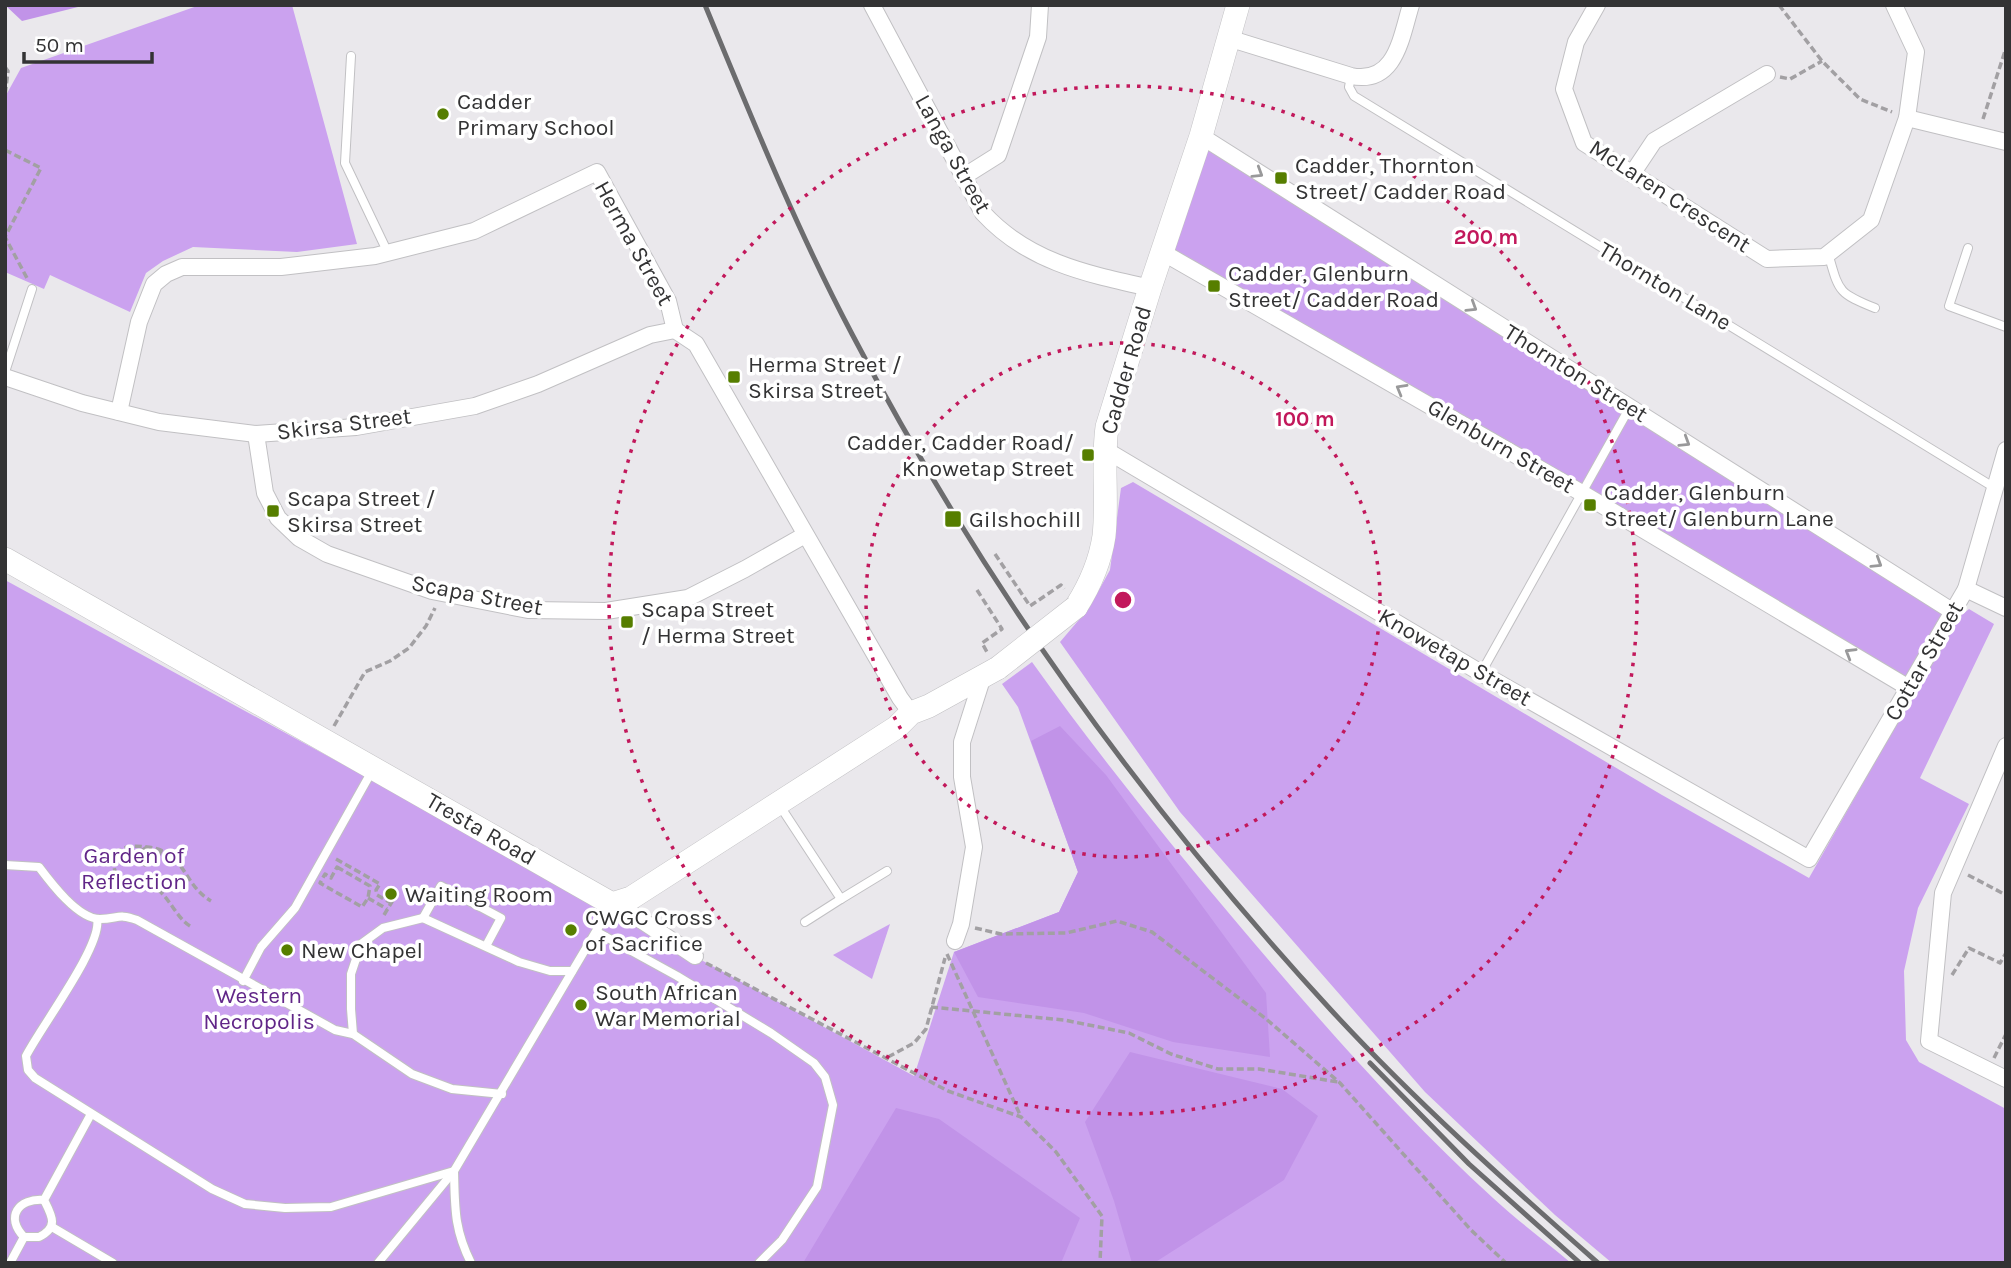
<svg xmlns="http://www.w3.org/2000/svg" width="2011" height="1268" font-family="Karla,sans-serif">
<rect width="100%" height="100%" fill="#eae8ec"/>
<g fill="#cba2ef">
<path d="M200 5H292L357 244 297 252 193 247 163 261 146 273 130 312 50 275 44 289 5 272V97L21 68Z"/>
<path d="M1201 142 1627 407 1580 490 1166 252Z"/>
<path d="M1630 408 1957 619 1969 609 1994 624 1920 778 1969 804 1918 908 1904 971 1906 1040 1919 1062 2006 1109V1263H1612L1555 1215 1425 1092 1180 812 1060 642 1089 608 1110 570 1121 488 1133 482 1662 795 1809 878 1917 688 1582 491Z"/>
<path d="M5 580 914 1076 954 952 1059 912 1078 872 1018 707 1002 684 1032 662C1097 753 1166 839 1238 924 1318 1019 1401 1114 1493 1198 1518 1221 1545 1241 1571 1263H5Z"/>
<path d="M890 924 872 979 833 955Z"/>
</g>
<g fill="#c193e8">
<path d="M5 5H86L22 21Z"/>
<path d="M1060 726 1106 775 1266 993 1270 1057 1173 1042 1084 1013 978 997 954 952 1059 912 1078 872 1031 741Z"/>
<path d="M1130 1052 1282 1089 1318 1116 1284 1180 1154 1263H1132L1114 1201 1085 1122Z"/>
<path d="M896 1108 939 1119 1080 1218 1061 1263H803Z"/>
</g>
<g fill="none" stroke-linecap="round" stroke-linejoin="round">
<defs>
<g id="lane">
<path d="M351 56 345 163 388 253"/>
<path d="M1351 76 1349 87 1354 96 1995 488"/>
<path d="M1968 248 1949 306 2006 327"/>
<path d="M1828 253C1839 291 1837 293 1875 308"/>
<path d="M5 372 32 289"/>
<path d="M1481 673 1630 407"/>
<path d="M780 806 841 899 805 922"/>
<path d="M5 865 39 867C51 883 78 919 100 919 118 919 118 913 137 920L335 1030 353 1034"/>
<path d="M841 899 887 871"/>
<path d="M423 918 441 886 501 918 486 946"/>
<path d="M97 919C103 945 40 1028 26 1056L28 1070 35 1078 212 1189 245 1204 285 1208 331 1207 454 1171C455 1208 454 1229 471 1263"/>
<path d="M597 932 677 976 771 1033 814 1063 825 1077 833 1105 817 1187 782 1240 759 1263"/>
<path d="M243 981 261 947 295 908 372 771"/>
<path d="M502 1094 452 1089 412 1074 353 1034 351 1009V974L361 944 383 928 423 918 519 962 550 971H572"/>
<path d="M52 1227 113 1263"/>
<path d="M24 1237C5 1217 18 1198 44 1200"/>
<path d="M10 1263 24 1237H39C59 1227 52 1216 44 1200L91 1114"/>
<path d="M378 1263 454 1171 611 906"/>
</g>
<g id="street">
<path d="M872 5 983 213C1028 262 1087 274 1150 288"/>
<path d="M1597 5 1576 42 1564 89 1584 143 1767 259 1824 257 1871 220 1907 118 1916 52 1894 5"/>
<path d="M1228 38 1351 76C1396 85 1401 37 1411 5"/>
<path d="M1907 118 2006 142"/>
<path d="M1201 136 1952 611"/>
<path d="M1632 174 1654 141 1767 74"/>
<path d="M963 177 998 155 1038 37 1040 5"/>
<path d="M1162 252 1580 492 1909 688"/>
<path d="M675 330 696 344 900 698 911 713"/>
<path d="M5 377 82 403 159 422 256 434 356 427 475 406 538 384 650 335 675 330"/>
<path d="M119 412 139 322 154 284 166 274 182 267H281L375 256 474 231 597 172 668 301 675 330"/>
<path d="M256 434 265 493 278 518 299 538 327 554 432 591 528 610 606 611 688 598 745 569 805 535"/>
<path d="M1104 449 1481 673 1809 859 1966 589 2006 450"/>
<path d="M1966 589 2006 608"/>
<path d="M2006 746 1943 893 1929 1041 2006 1079"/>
<path d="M617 904 695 956"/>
<path d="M955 941 961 924 974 847 962 777V742L983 676"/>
</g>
<g id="secondary">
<path d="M5 559 612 904 631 898 897 727 911 713 929 706 998 668"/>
<path d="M1076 607C1090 585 1100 563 1104 536 1108 500 1102 463 1107 427L1150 288 1201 136 1238 5"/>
</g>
</defs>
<use href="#lane" stroke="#c1c0c3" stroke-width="10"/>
<use href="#street" stroke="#c1c0c3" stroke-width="18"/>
<use href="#secondary" stroke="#c1c0c3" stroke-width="24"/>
<g stroke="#a2a0a3" stroke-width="3.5" stroke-dasharray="7 3.5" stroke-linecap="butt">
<path d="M1779 5 1822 61 1860 99 1892 112"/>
<path d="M5 67 8 71 5 96"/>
<path d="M1780 77 1790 79 1822 61"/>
<path d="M1983 119 2006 48"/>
<path d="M5 150 41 168 5 237 28 280"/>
<path d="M995 554 1030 606 1061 585 1064 589"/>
<path d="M977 590 1002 629 982 643 987 652"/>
<path d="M334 726 365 672 390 661 409 648 426 626 435 608"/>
<path d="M147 847 141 851 138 859 145 865 156 860 162 849"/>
<path d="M336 859 380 884 376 890 377 895 391 903"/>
<path d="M337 867 370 886 368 898 362 907 320 883 325 874 331 878Z"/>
<path d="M1968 875 2006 895"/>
<path d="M368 898 387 909"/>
<path d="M384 915 393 900"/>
<path d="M190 926C174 916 167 890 149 885 140 882 130 884 120 880 112 870 112 860 120 850 129 845 138 846 147 847 186 851 182 884 211 901"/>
<path d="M975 928 1001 934 1066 933 1117 921 1152 932 1265 1018 1340 1083 1471 1230 1506 1263"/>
<path d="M947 954 1021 1117"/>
<path d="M706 963 948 1091 1021 1117 1056 1152 1102 1216 1100 1263"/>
<path d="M1952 975 1969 948 2000 963 2006 953"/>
<path d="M931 1007 1064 1020 1129 1033 1171 1054 1218 1069H1259L1338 1082"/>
<path d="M888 1057 914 1043 926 1029 945 958"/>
<path d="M1994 1058 2006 1034"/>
</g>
<use href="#lane" stroke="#fff" stroke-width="8"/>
<use href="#street" stroke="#fff" stroke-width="16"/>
<use href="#secondary" stroke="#fff" stroke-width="23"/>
<g stroke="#6c6c6e" stroke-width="5">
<path d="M705 5C751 116 796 228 852 334 980 579 1144 807 1331 1010 1414 1100 1506 1182 1598 1263"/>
<path d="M1370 1063 1469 1164 1580 1263"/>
</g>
<defs>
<path id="secondary-bridge" d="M998 668 1076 607"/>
</defs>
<use href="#secondary-bridge" stroke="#c1c0c3" stroke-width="24" stroke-linecap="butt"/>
<use href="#secondary-bridge" stroke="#fff" stroke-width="23"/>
</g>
<defs><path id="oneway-chevron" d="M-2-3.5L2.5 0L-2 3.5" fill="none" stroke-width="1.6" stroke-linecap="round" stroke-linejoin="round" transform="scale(1.75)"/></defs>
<g stroke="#99999a">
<use href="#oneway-chevron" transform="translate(1258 173) rotate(32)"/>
<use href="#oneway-chevron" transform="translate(1472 307) rotate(32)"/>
<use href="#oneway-chevron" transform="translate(1401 389) rotate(-150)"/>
<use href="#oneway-chevron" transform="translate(1685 442) rotate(32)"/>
<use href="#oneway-chevron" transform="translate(1877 563) rotate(32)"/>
<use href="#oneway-chevron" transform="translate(1850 653) rotate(-149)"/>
</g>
<g fill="none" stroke="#c2185b" stroke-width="3.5" stroke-dasharray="3.5 7">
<circle cx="1123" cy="600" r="257"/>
<circle cx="1123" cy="600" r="514"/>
</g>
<g fill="#567e00" stroke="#fff" stroke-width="2.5">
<circle cx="443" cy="114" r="7"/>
<rect x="1274" y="171" width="14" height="14" rx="3.5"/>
<rect x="1207" y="279" width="14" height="14" rx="3.5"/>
<rect x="727" y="370" width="14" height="14" rx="3.5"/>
<rect x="1081" y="448" width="14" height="14" rx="3.5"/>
<rect x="1583" y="498" width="14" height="14" rx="3.5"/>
<rect x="266" y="504" width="14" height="14" rx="3.5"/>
<rect x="944" y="510" width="18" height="18" rx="3.5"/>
<rect x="620" y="615" width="14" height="14" rx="3.5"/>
<circle cx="391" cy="894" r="7"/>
<circle cx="571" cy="930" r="7"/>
<circle cx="287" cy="950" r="7"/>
<circle cx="581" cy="1005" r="7"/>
</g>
<g text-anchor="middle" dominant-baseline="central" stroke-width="7" stroke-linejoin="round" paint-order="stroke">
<g font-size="23" fill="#333334" stroke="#fff" text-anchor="start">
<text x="457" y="101">Cadder<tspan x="457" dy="26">Primary School</tspan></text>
<text x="1295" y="165">Cadder, Thornton<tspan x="1295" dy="26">Street/ Cadder Road</tspan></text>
<text x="1228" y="273">Cadder, Glenburn<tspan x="1228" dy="26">Street/ Cadder Road</tspan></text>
<text x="748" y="364">Herma Street /<tspan x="748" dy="26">Skirsa Street</tspan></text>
<text x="1074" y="442" text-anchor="end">Cadder, Cadder Road/<tspan x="1074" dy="26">Knowetap Street</tspan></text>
<text x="1604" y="492">Cadder, Glenburn<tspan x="1604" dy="26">Street/ Glenburn Lane</tspan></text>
<text x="287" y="498">Scapa Street /<tspan x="287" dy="26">Skirsa Street</tspan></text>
<text x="969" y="519">Gilshochill</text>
<text x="641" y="609">Scapa Street<tspan x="641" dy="26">/ Herma Street</tspan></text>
<text x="405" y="894">Waiting Room</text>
<text x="585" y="917">CWGC Cross<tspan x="585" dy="26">of Sacrifice</tspan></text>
<text x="301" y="950">New Chapel</text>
<text x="595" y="992">South African<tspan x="595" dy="26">War Memorial</tspan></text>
</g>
<g font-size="23" fill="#333334" stroke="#fff">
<text transform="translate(953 154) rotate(61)">Langa Street</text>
<text transform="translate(1670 196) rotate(33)">McLaren Crescent</text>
<text transform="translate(634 243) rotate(61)">Herma Street</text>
<text transform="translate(1665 286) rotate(31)">Thornton Lane</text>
<text transform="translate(1126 370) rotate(-74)">Cadder Road</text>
<text transform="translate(1576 373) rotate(32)">Thornton Street</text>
<text transform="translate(344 424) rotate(-7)">Skirsa Street</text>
<text transform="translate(1501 446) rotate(30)">Glenburn Street</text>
<text transform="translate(477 595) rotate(11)">Scapa Street</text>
<text transform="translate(1455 657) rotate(30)">Knowetap Street</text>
<text transform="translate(1924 661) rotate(-60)">Cottar Street</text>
<text transform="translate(481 829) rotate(30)">Tresta Road</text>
</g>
<g font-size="23" fill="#612688" stroke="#fff">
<text x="134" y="855">Garden of<tspan x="134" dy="26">Reflection</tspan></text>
<text x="259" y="995">Western<tspan x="259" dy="26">Necropolis</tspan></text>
</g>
</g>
<circle cx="1123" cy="600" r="10" fill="#c2185b" stroke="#fff" stroke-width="3.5"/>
<g font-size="21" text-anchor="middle" font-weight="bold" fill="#c2185b" stroke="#fff" stroke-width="7" stroke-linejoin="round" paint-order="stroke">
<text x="1486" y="244">200 m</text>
<text x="1305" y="426">100 m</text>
</g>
<rect width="2011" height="1268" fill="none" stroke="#333334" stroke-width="14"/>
<path d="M24 52v10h128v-10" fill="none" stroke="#333334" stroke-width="3.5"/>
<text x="35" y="52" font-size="21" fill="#333334" stroke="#ffffff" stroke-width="5" paint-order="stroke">50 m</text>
</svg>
